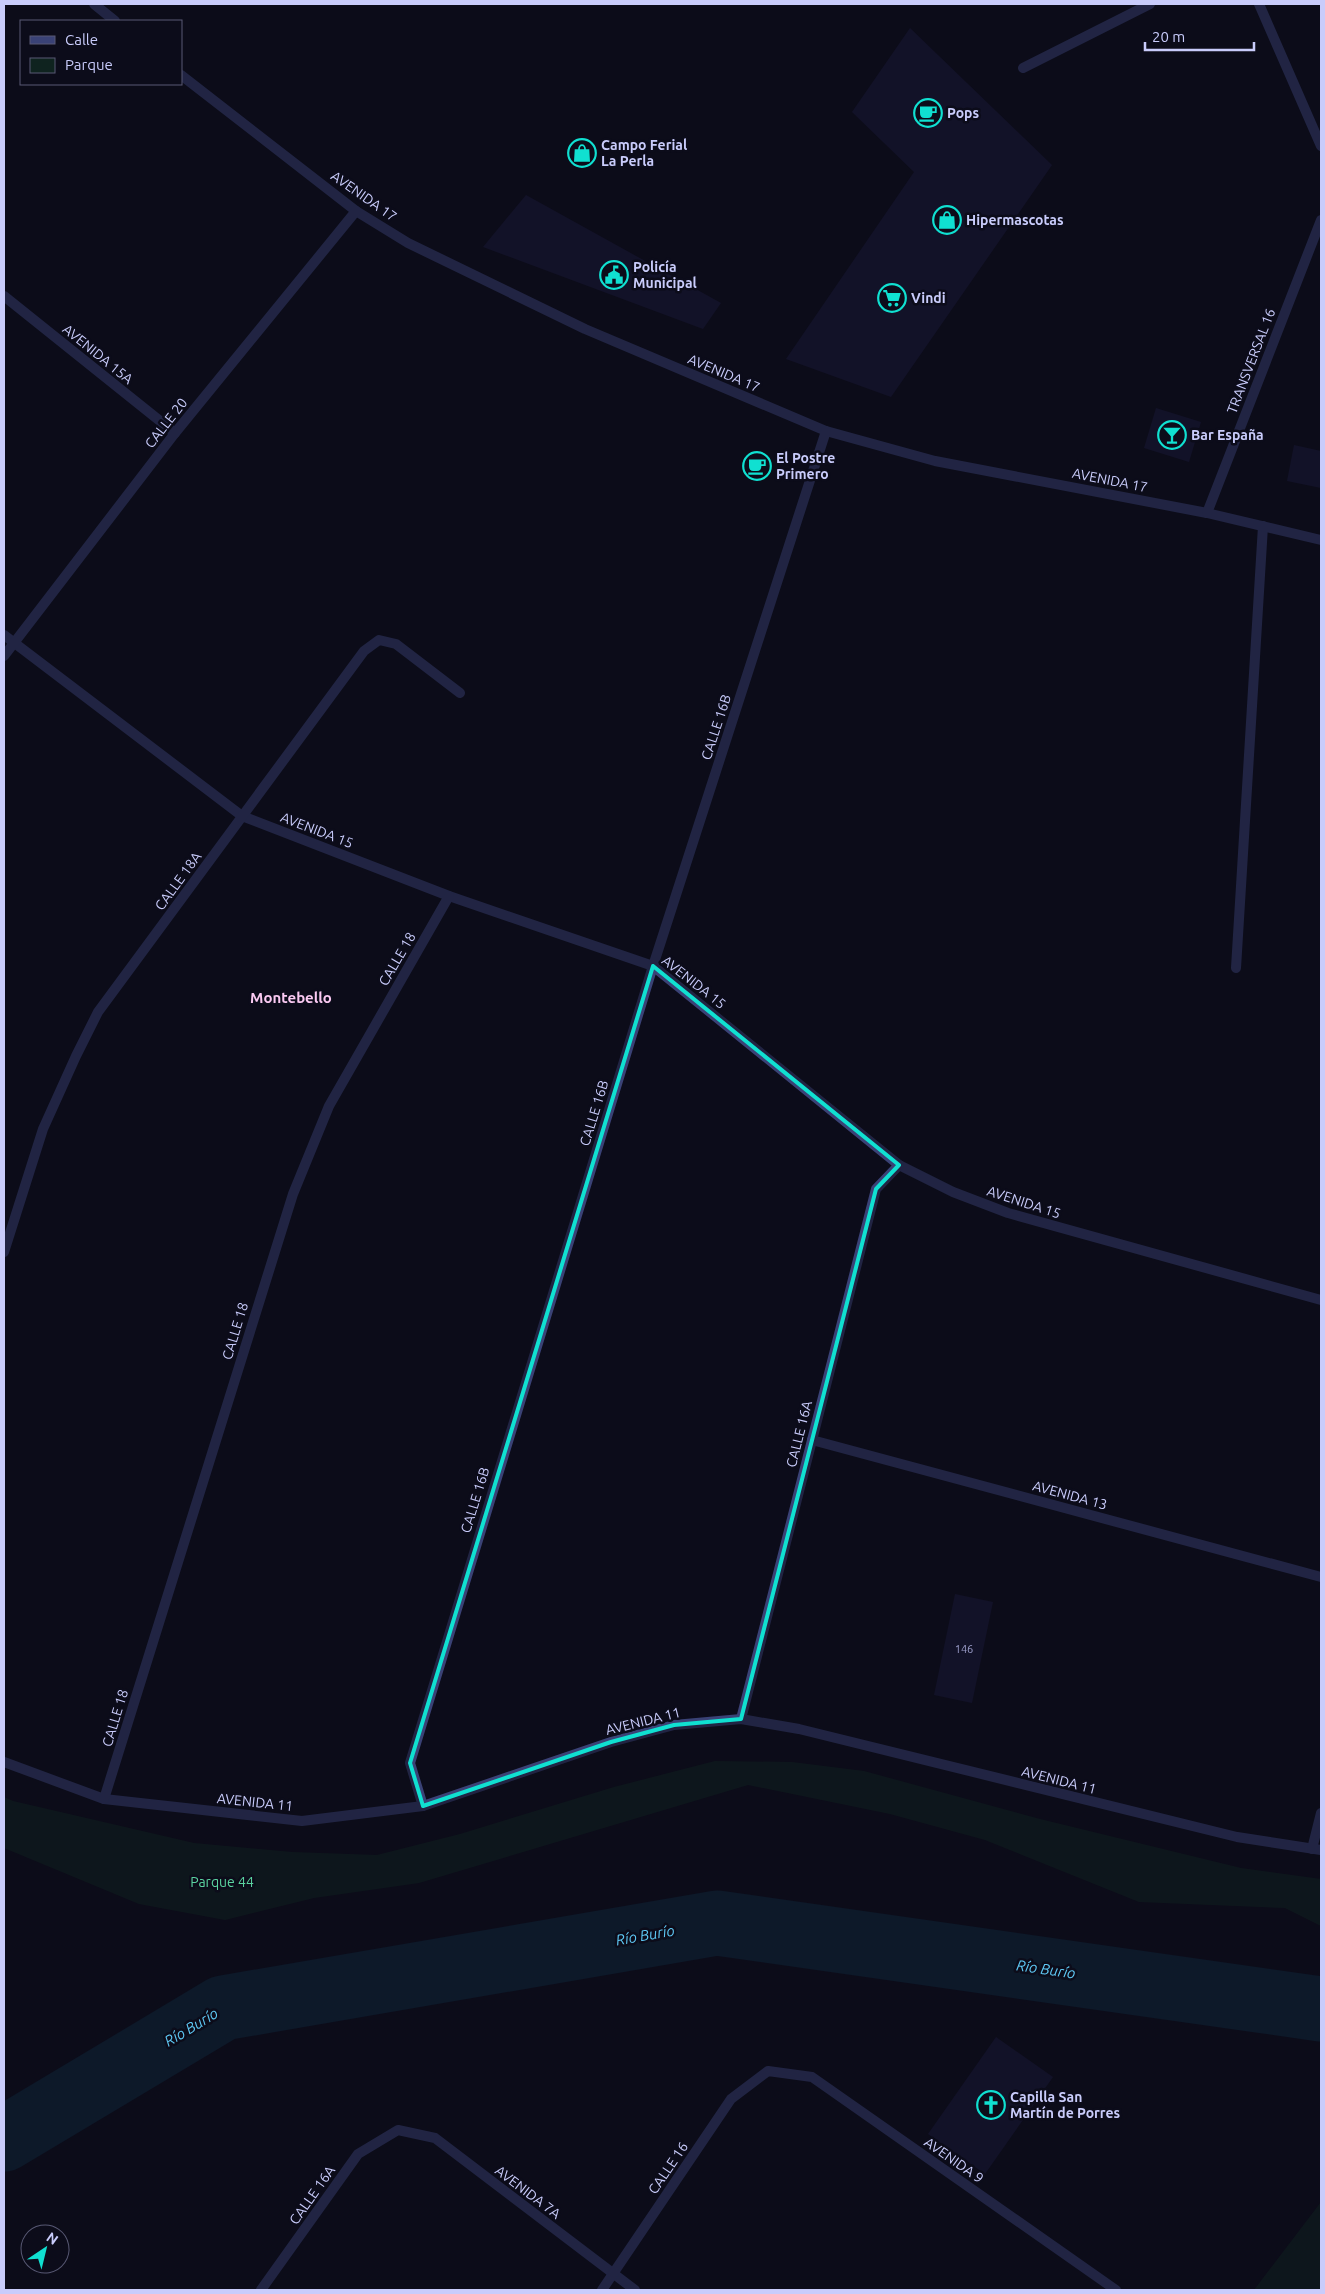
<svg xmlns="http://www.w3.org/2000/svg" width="1325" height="2294" font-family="Ubuntu,sans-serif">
<rect width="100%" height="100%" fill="#0c0c1a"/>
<g fill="#0f231f">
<path d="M715 1761 792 1762 864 1771 1040 1819 1241 1868 1321 1879V1926L1285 1908 1139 1902 985 1840 890 1814 748 1785 419 1883 314 1898 225 1920 139 1904 4 1848V1797L13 1801 194 1843 292 1852 377 1855 460 1834 614 1787Z"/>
<path d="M1321 2202V2290H1254Z"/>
</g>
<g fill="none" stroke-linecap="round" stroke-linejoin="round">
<path stroke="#0e283c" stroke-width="65" d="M4 2139 223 2008 717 1923 1321 2009"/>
</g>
<g fill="#1a193a">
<path d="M910 28 1052 165 891 397 786 359 914 172 852 112Z"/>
<path d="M526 195 721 303 703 329 483 247Z"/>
<path d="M1156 408 1201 422 1189 462 1144 448Z"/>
<path d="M1294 445 1321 451V488L1287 481Z"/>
<path d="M955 1594 993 1602 972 1703 934 1695Z"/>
<path d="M996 2037 1053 2077 985 2174 928 2134Z"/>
</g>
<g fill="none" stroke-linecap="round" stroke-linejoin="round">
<g stroke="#3a4276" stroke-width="10">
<path d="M1023 68 1150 4"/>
<path d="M1236 968 1263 526"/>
</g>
<g stroke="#3a4276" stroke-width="10">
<path d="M94 4 115 21"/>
<path d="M1259 4 1321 146"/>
<path d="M181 75 356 211 408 243 585 329 826 431 935 461 1207 513 1321 540"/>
<path d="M4 296 175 433"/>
<path d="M1207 513 1321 220"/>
<path d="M4 635 242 816 449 896 653 966 899 1165 953 1192 1008 1213 1321 1300"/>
<path d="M4 656 175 433 356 211"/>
<path d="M4 1252 43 1129 76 1056 98 1012 364 651 379 640 396 644 460 693"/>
<path d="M812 1440 1321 1577"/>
<path d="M741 1719 876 1189 899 1165"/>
<path d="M4 1762 104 1799 302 1821 423 1806 611 1742 674 1725 741 1719 799 1729 1237 1837 1321 1850"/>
<path d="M104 1799 293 1194 329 1106 449 896"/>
<path d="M423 1806 410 1763 653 966 826 431"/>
<path d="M1312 1849 1321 1813"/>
<path d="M261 2290 358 2154 398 2130 435 2138 635 2290"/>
<path d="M602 2290 731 2099 768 2071 812 2077 1116 2290"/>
</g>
</g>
<path d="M0 0H1325V2294H0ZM653 966 899 1165 876 1189 741 1719 674 1725 611 1742 423 1806 410 1763Z" fill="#0c0c1a" fill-opacity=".55" fill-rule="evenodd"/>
<path fill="none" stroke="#10e0d1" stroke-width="4" stroke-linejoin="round" d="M653 966 899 1165 876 1189 741 1719 674 1725 611 1742 423 1806 410 1763Z"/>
<defs>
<symbol id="cafe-ring" viewBox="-11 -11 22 22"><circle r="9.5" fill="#0c0c1a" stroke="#10e0d1" stroke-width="1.5"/><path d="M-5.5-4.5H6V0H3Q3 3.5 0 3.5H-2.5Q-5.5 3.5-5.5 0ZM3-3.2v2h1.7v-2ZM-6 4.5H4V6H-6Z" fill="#10e0d1"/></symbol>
<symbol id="shop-ring" viewBox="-11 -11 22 22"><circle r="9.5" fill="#0c0c1a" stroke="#10e0d1" stroke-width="1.5"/><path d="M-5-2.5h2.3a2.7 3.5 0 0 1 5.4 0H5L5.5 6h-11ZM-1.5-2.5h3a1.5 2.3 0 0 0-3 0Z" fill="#10e0d1"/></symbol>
<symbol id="civic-ring" viewBox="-11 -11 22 22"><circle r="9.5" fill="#0c0c1a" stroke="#10e0d1" stroke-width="1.5"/><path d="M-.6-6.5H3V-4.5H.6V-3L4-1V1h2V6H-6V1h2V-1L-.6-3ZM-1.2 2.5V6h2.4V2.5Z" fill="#10e0d1"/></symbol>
<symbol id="supermarket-ring" viewBox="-11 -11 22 22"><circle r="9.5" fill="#0c0c1a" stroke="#10e0d1" stroke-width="1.5"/><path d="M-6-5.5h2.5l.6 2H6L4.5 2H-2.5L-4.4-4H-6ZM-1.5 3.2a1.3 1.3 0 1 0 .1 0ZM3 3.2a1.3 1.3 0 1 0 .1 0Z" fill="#10e0d1"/></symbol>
<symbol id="bar-ring" viewBox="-11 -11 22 22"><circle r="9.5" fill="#0c0c1a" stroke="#10e0d1" stroke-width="1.5"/><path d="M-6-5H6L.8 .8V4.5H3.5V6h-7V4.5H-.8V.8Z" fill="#10e0d1"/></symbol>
<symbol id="church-ring" viewBox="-11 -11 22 22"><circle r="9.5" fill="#0c0c1a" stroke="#10e0d1" stroke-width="1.5"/><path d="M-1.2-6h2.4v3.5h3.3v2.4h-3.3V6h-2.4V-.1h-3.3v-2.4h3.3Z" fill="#10e0d1"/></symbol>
</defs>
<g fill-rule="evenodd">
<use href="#cafe-ring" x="912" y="97" width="32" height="32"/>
<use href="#shop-ring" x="566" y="137" width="32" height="32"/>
<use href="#shop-ring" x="931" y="204" width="32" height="32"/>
<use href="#civic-ring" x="598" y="259" width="32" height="32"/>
<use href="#supermarket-ring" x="876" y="282" width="32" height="32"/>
<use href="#bar-ring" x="1156" y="419" width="32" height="32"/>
<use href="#cafe-ring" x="741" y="450" width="32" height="32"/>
<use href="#church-ring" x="975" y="2089" width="32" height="32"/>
</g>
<g text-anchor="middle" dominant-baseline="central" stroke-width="5" stroke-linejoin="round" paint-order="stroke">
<g font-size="11" fill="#9d9fcb">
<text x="964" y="1649">146</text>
</g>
<g font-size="14" font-weight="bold" fill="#c9ccfb" stroke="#0c0c1a" text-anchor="start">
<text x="947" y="113">Pops</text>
<text x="601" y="145">Campo Ferial<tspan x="601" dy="16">La Perla</tspan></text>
<text x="966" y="220">Hipermascotas</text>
<text x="633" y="267">Policía<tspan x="633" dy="16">Municipal</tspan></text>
<text x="911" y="298">Vindi</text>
<text x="1191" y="435">Bar España</text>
<text x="776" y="458">El Postre<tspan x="776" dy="16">Primero</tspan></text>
<text x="1010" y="2097">Capilla San<tspan x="1010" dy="16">Martín de Porres</tspan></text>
</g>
<g font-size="14" fill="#c9ccfb" stroke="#0c0c1a">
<text transform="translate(364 196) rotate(35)">AVENIDA 17</text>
<text transform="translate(98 354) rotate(39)">AVENIDA 15A</text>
<text transform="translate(1251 361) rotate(-69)">TRANSVERSAL 16</text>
<text transform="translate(724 373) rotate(23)">AVENIDA 17</text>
<text transform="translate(166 423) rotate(-52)">CALLE 20</text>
<text transform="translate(1110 480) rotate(11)">AVENIDA 17</text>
<text transform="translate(716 727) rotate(-72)">CALLE 16B</text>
<text transform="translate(317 830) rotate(21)">AVENIDA 15</text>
<text transform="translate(178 881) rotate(-54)">CALLE 18A</text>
<text transform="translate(397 959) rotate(-60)">CALLE 18</text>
<text transform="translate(694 982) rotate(38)">AVENIDA 15</text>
<text transform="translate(594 1113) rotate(-73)">CALLE 16B</text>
<text transform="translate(1024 1202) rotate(18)">AVENIDA 15</text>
<text transform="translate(235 1331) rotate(-73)">CALLE 18</text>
<text transform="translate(799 1434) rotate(-76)">CALLE 16A</text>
<text transform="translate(1070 1495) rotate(15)">AVENIDA 13</text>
<text transform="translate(475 1500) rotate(-73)">CALLE 16B</text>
<text transform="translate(115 1718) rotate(-73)">CALLE 18</text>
<text transform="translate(643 1721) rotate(-14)">AVENIDA 11</text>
<text transform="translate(1059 1780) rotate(14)">AVENIDA 11</text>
<text transform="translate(255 1802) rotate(6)">AVENIDA 11</text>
<text transform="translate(954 2160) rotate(35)">AVENIDA 9</text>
<text transform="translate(668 2168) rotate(-56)">CALLE 16</text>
<text transform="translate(528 2192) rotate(37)">AVENIDA 7A</text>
<text transform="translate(312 2195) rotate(-55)">CALLE 16A</text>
</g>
<g font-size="14" fill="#5bd4a1" stroke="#0c0c1a">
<text x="222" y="1882">Parque 44</text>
</g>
<g font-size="15" font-weight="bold" fill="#fbcaf2" stroke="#0c0c1a">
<text x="291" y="997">Montebello</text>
</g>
<g font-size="15" font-style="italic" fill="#5ec8f4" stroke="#0c0c1a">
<text transform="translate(645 1935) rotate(-10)">Río Burío</text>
<text transform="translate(1046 1969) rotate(8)">Río Burío</text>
<text transform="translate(191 2027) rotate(-31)">Río Burío</text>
</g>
</g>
<rect width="1325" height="2294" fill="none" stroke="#c9ccfb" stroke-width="10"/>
<rect x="20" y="20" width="162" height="65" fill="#0c0c1a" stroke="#585974"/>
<rect x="30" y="36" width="25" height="8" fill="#3a4276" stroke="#585974"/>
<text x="65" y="45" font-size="15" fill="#c9ccfb">Calle</text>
<rect x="30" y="58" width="25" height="15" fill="#0f231f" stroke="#585974"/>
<text x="65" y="70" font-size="15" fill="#c9ccfb">Parque</text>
<g transform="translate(45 2249) rotate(35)"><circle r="24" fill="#0c0c1a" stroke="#585974"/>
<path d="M0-4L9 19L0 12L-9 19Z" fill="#10e0d1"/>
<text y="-8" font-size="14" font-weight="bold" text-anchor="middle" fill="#c9ccfb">N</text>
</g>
<path d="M1145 42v8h109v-8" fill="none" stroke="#c9ccfb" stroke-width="2.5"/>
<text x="1152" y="42" font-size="15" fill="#c9ccfb" stroke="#0c0c1a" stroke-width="4" paint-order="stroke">20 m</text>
</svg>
